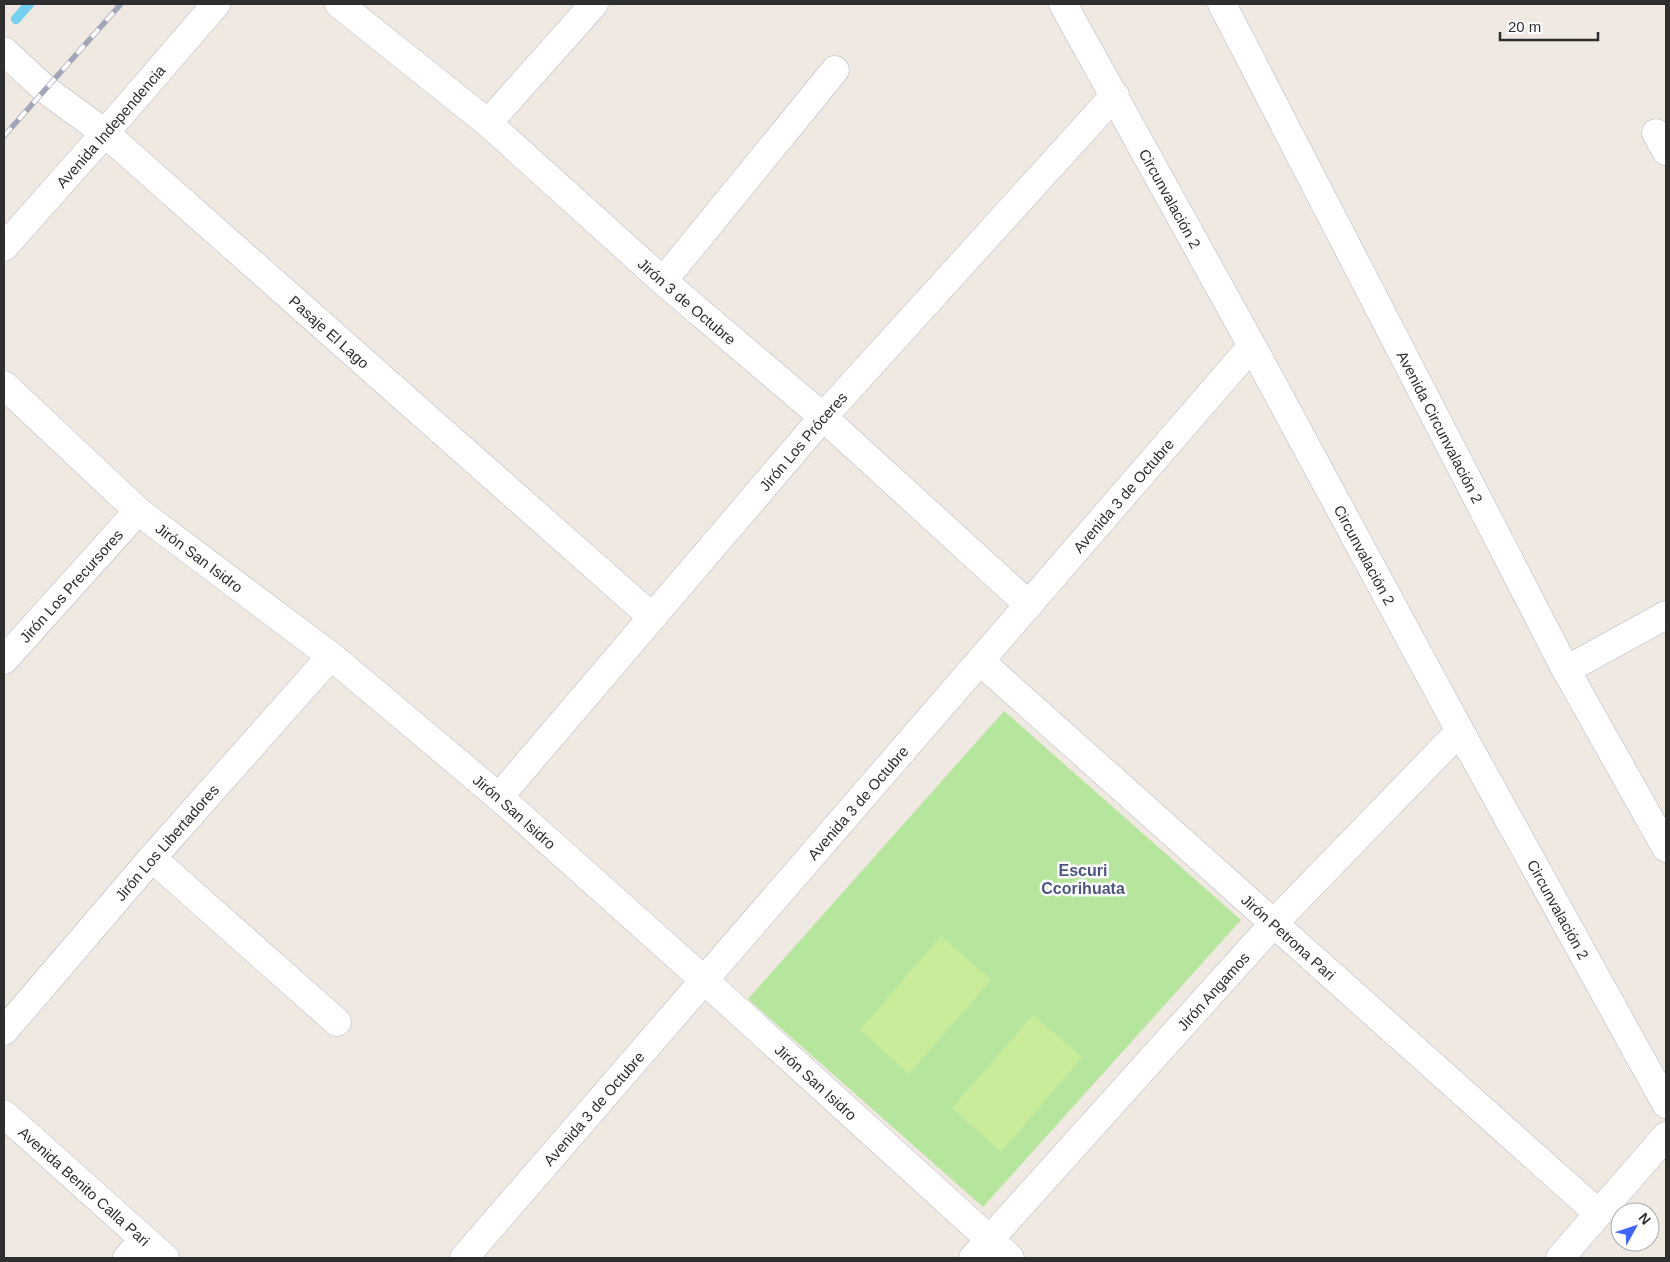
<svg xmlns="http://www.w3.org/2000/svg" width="1670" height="1262" font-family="Arial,sans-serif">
<rect width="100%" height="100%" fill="#efe9e1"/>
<path fill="#b6e59e" d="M1004 711 1241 920 983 1207 748 999Z"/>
<g fill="#c9ec9a">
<path d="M941 936 991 980 909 1074 860 1030Z"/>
<path d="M1033 1015 1082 1057 1001 1152 952 1108Z"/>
</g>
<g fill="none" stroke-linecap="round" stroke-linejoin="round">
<path stroke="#75cff0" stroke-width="10" d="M16 19 29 4"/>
<defs>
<g id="minor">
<path id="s1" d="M339 4 488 123 663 281 823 417 1029 605"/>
<path id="s2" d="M1063 4 1252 346 1460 731 1666 1104"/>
<path id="s3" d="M1222 4 1566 670 1666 848"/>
<path id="s4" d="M4 51 46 90 105 133 652 617"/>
<path d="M488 123 594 4"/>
<path d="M1656 133 1666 151"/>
<path id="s5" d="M4 247 105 133 216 4"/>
<path d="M663 281 835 70"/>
<path id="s6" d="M4 385 138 511 331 656 499 797 704 980 1010 1258"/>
<path id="s7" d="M4 660 138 511"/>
<path id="s8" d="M980 661 1598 1213"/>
<path d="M1566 670 1666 615"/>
<path id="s9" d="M499 797 823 417 1115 95"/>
<path d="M152 858 337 1022"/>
<path id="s10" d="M4 1031 152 858 331 656"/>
<path id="s11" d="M4 1114 165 1258"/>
<path d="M127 1258 144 1239"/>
<path id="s12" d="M464 1258 1252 346"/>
<path id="s13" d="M973 1258 1274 923 1460 731"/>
<path d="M1560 1258 1666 1136"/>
</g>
</defs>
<use href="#minor" stroke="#b4b7c1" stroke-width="29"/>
<use href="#minor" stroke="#fff" stroke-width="28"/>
<defs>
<path id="rail" d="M4 136 121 4"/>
</defs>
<use href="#rail" stroke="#a3a6b8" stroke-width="5.5"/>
<use href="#rail" stroke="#fff" stroke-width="4" stroke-dasharray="11" stroke-linecap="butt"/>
</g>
<g text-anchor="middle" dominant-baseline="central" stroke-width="5" stroke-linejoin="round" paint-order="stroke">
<g font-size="15" fill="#2e2e2e" stroke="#fff">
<text stroke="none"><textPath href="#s5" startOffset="161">Avenida Independencia</textPath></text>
<text stroke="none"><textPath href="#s2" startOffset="222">Circunvalación 2</textPath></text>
<text stroke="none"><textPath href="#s1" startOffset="458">Jirón 3 de Octubre</textPath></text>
<text stroke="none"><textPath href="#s4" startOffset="430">Pasaje El Lago</textPath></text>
<text stroke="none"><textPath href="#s3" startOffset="476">Avenida Circunvalación 2</textPath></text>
<text stroke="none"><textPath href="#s9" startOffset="468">Jirón Los Próceres</textPath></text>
<text stroke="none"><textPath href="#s12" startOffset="1008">Avenida 3 de Octubre</textPath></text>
<text stroke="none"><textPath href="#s2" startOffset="628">Circunvalación 2</textPath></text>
<text stroke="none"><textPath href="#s6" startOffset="261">Jirón San Isidro</textPath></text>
<text stroke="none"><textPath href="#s7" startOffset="100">Jirón Los Precursores</textPath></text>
<text stroke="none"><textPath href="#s12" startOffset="602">Avenida 3 de Octubre</textPath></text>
<text stroke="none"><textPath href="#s6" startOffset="666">Jirón San Isidro</textPath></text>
<text stroke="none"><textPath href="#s10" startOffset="249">Jirón Los Libertadores</textPath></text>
<text stroke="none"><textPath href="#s2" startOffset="1032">Circunvalación 2</textPath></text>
<text stroke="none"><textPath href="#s8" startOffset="414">Jirón Petrona Pari</textPath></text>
<text stroke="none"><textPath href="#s13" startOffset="359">Jirón Angamos</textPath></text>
<text stroke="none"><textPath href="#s6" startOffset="1071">Jirón San Isidro</textPath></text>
<text stroke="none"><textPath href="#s12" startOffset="198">Avenida 3 de Octubre</textPath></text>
<text stroke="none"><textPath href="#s11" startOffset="108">Avenida Benito Calla Pari</textPath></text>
</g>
<g font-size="16" font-weight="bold" fill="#4d5680" stroke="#fff">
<text x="1083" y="870">Escuri<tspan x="1083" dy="18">Ccorihuata</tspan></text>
</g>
</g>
<rect width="1670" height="1262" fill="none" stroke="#2e2e2e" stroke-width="10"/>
<g transform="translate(1635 1227) rotate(50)"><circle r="24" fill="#ffffff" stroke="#ababab"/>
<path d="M0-4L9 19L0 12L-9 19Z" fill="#4264fb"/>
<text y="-8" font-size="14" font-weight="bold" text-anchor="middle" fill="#2e2e2e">N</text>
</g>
<path d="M1500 32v8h98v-8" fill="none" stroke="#2e2e2e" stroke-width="2.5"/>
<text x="1508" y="32" font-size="15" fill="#2e2e2e" stroke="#ffffff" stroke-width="4" paint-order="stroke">20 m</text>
</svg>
